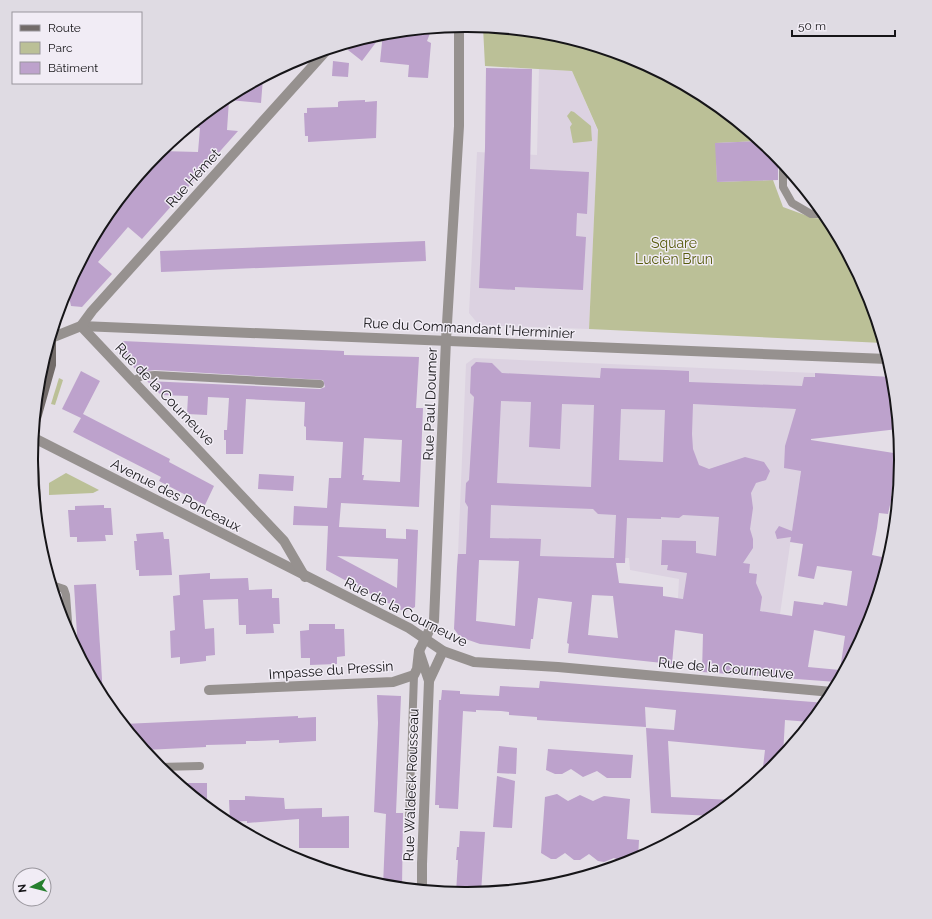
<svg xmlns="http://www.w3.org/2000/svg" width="932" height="919" font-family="Raleway,sans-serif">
<rect width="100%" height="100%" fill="#e4dee7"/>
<g fill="#dcd2e1">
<path d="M539 69 572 71 598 131 589 329 479 325 469 313 477 152 537 155Z"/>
<path d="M474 358 815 373 780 614 678 598 679 579 630 570 629 558 458 554 466 364Z"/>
</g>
<g fill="#bbc097">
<path d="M483 27 551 33 632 58 708 98 760 141 716 143 717 182 773 180 783 207 813 218 828 219 868 293 883 343 589 329 598 130 572 71 485 66Z"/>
<path d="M571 111 574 112 591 126 592 141 573 143 570 127 572 124 567 116Z"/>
<path d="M59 378 63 380 55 405 51 404Z"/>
<path d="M66 473 99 490 93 493 49 495V483Z"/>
</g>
<g fill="#bda2cc" fill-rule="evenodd">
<path d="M432 28 427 41 431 43 428 78 408 77 409 65 380 62 383 33 362 61 348 50 354 41 381 33Z"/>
<path d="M333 61 349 63 348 77 332 76Z"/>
<path d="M486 68 532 69 530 169 589 172 587 214 577 213 576 236 586 237 583 290 515 287V290L479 288 485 148Z"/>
<path d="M263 78 261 103 229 100 227 130 238 131 142 239 128 227 98 262 112 274 82 307 71 306 67 288 105 218 159 152 161 151 198 152 200 128 189 127 225 98Z"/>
<path d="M365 100V102L377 101 376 138 308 142V136H305L304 113H307V108L338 107V102L340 101Z"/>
<path d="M760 141 780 160 778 164V180L717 182 715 143Z"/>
<path d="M425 241 426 261 161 272 160 251Z"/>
<path d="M122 341 344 351V355L419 357 416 408H423L419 507 341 503 339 527 386 529V538L406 539V529L418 530 415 607 405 612 326 570 328 526 293 525 294 506 327 508 329 478H341L343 442 306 440V427L304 426 305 402 246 399 243 454H226V440H224V430H227L229 398 208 397 207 415 187 414 188 396 161 395 147 381 320 389 325 387 323 380 155 370 138 372 119 351ZM364 438 402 440 400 482 363 480 364 475H362ZM337 556 398 559 397 588Z"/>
<path d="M476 362 492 363 502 373 600 378 601 368 666 370 689 371V382L802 386 804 377H815V373L892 377 898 429 811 439V440L900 454V463L894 474 891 496H892L888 514 879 513 877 528 872 555 882 557 876 598 867 626 837 682 702 672 703 634 675 630 672 664 568 653 569 644 567 643 572 602 538 598 533 639H531L530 649 480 644 460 637 454 629 457 567 458 554H466L468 507 465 502 466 483 469 480 474 397 470 393 471 367ZM501 401 531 402 529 447 560 449 562 404 594 405 591 487 497 483ZM693 404 796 409 785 446 784 468 801 471 792 531 779 526 775 532 777 539 791 537 790 542 803 544 798 576 814 579 817 566 852 571 847 606 824 602 823 605 794 601 792 616 760 611 762 597 756 583 757 574 749 573 750 564 743 563 753 548V539L750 529 753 508 751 493 756 483 766 480 770 471 764 462 745 457 709 469 699 465 693 449 692 434ZM621 409 665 410 663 462 619 460ZM491 505 593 509 598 514 616 515 614 558 540 556 541 539 490 538ZM683 515 719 517 716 556 696 553V541L662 540 661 565H668L667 570 687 573 683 599 663 596V587L619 583 616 563H625L627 518 661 519V517L679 518ZM479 560 519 561 515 626 476 621ZM592 595 613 596 618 638 588 635ZM814 630 845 636 840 670 808 667Z"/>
<path d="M81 371 100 381 83 414 170 459 169 462 214 486 205 505 159 481 161 477 73 432 81 418 62 409Z"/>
<path d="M259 474 294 476 293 491 258 489Z"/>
<path d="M104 505V508H111L113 535H105L106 541 77 542V537H70L68 510H75V506Z"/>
<path d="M163 532 164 539H169L172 575 139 576V570H136L134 541H137L136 534Z"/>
<path d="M210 573V579L248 578 249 590 272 589V598H279L280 624H273L274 633 246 634V625H239L238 599 203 600 205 629 214 628 215 655 206 656V661L180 664V657L171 658 170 631 175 630 173 596 180 595 179 575Z"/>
<path d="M96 584 101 662 103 697 78 651 74 585Z"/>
<path d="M309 624H335V629H344L345 656 337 657V664L310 665V658H301L300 631 309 630Z"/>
<path d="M540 681 724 695 826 703 810 722 785 720 783 755 773 767 762 776 765 750 668 741 671 797 732 800 713 816 651 813 646 728 674 730 676 710 645 707 646 727 537 720V717L509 715V712L501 711 476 710V712L463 711 458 809 439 808V805H435L439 700H441L442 690 460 691V694L499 696 500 686 539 688Z"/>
<path d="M377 695 401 696 396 813H403L402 888 383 886 386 814 374 812 378 723Z"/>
<path d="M298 716V718L316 717V741L279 743V740L256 741H246V744L206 745V747L145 750 123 724Z"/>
<path d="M499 746 517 748 516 774 497 773Z"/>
<path d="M548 749 633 755 631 778H607L597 771 583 777 571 769 562 774H555L546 770Z"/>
<path d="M497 776 515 781 512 828 493 827Z"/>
<path d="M179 783H207V806L185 789Z"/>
<path d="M557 794 568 801 580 795 593 801 604 796 630 799 627 839 639 840 638 858 625 863 614 858 604 862 598 861 589 854 580 860H574L565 853 556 859H551L541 853 545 797Z"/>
<path d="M245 796 284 798 285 809 322 808V817L349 816V848H299V819L247 823V821L230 822 229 800H245Z"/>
<path d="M460 831 485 832 481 893H456L458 860H456L457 847H459Z"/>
</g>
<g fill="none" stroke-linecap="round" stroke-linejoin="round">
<g stroke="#96918f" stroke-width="8">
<path d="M783 164V187L792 203 811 214H824"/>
<path d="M133 381 142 376 155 375 320 384"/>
<path d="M52 585 64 589 66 595 69 634"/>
<path d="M159 767 200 766"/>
<path d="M409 821 414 675"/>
</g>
<g stroke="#96918f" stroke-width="10">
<path d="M419 651 429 681"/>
<path d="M422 864 429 681 443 651"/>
</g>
<g stroke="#96918f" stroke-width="10">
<path d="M51 338 81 326 887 359"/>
<path d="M34 438 409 628 443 651 474 662 558 667 832 692"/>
<path d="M305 577 284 541 81 326 92 311 327 50"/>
<path d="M209 690 393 682 414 675 417 669 419 651 434 621 446 340 459 126V26"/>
<path d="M422 864V890"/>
</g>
<g stroke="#726b69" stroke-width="10">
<path d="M35 422 51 365V337"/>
<path d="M33 449 37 517"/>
</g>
</g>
<g text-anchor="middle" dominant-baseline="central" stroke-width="3" stroke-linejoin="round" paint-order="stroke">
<g font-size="14" fill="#161518" stroke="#f1ecf5">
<text transform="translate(193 178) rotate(-48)">Rue Hémet</text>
<text transform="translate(469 328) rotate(3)">Rue du Commandant l'Herminier</text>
<text transform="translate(165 394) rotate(46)">Rue de la Courneuve</text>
<text transform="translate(430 404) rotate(-88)">Rue Paul Doumer</text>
<text transform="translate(176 495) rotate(27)">Avenue des Ponceaux</text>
<text transform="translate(406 612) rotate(27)">Rue de la Courneuve</text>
<text transform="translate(726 668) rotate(5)">Rue de la Courneuve</text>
<text transform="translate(331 670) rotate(-4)">Impasse du Pressin</text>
<text transform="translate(411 785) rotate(-88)">Rue Waldeck Rousseau</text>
</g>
<g font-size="14" fill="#575b0b" stroke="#f1ecf5">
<text x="674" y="243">Square<tspan x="674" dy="16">Lucien Brun</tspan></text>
</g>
</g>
<path d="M0 0H932V919H0ZM465 32H467A427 427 0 0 1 894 459V460A427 427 0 0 1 467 887H465A427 427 0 0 1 38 460V459A427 427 0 0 1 465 32Z" fill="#dfdbe3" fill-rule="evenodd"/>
<path fill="none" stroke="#161518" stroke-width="2" d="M465 32H467A427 427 0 0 1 894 459V460A427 427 0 0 1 467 887H465A427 427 0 0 1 38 460V459A427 427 0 0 1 465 32Z"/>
<rect x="12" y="12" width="130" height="72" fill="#f1ecf5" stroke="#99969d"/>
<rect x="20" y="25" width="20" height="6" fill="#726b69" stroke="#99969d"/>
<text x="48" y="32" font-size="12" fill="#161518">Route</text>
<rect x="20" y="42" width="20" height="12" fill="#bbc097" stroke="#99969d"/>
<text x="48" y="52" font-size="12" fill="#161518">Parc</text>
<rect x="20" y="62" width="20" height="12" fill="#bda2cc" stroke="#99969d"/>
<text x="48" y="72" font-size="12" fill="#161518">Bâtiment</text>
<g transform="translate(32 887) rotate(263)"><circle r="19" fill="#f1ecf5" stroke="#99969d"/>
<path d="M0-3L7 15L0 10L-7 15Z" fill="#267f2e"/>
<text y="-6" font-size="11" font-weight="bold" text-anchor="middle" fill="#161518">N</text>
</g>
<path d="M792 30v6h103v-6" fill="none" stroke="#161518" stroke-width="2"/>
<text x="798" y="30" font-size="12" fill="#161518" stroke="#f1ecf5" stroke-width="3" paint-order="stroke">50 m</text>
</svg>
